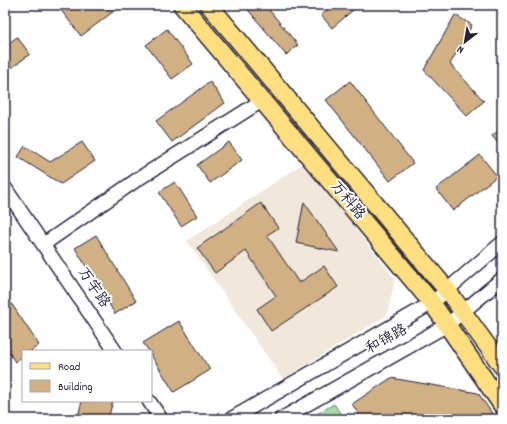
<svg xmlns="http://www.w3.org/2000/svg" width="507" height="424" font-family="Dekko,'LXGW WenKai TC',sans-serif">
<rect width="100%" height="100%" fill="#fff"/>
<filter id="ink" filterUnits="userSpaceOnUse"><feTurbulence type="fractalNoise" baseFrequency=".025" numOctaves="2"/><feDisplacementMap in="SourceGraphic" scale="8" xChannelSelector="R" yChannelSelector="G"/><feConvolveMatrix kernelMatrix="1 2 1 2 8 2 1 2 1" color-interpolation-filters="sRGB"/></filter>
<g filter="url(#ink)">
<path fill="#f1e7da" d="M304 163 395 279 387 315 283 379 187 241Z"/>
<path fill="#a1dda4" stroke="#628070" d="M334 404 344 419H308Z"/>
<g fill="#d1b084" stroke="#22223b">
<path d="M57 5H122L81 36Z"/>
<path d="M244 5H265L298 45 286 55Z"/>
<path d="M333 5H359L332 28 321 15Z"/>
<path d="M455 15 472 25 450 64 484 101 467 116 424 70Z"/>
<path d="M167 29 193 64 172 79 146 45Z"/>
<path d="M17 37 30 54 5 73V46Z"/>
<path d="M350 81 413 163 390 181 326 100Z"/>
<path d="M210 82 225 103 172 142 156 121Z"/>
<path d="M502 128V148L492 136Z"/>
<path d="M82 142 95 161 61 184 18 157 25 146 50 162Z"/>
<path d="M229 142 242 160 210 183 197 165Z"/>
<path d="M480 155 497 176 453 211 436 189Z"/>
<path d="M175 182 197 216 181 226 159 192Z"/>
<path d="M304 202 339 252 296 243Z"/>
<path d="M261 203 278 228 267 235 299 283 324 266 338 287 271 331 257 309 276 296 246 251 215 273 197 248Z"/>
<path d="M96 235 136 301 115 314 75 248Z"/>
<path d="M5 294 39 345 31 351H23V356L15 362 5 346Z"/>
<path d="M179 321 210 370 174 392 151 355V351H149L143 343Z"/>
<path d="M391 378 478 393 496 419H362L352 404Z"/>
<path d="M82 401H113L108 419H86L78 416Z"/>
</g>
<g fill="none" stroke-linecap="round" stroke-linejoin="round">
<defs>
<g id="minor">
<path d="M5 188 115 351"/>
<path d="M44 244 138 179 263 100"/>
<path d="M149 401 161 419"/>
<path d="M231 419 432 303 502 243"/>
<path d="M281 419 447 325 502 279"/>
</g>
<g id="major">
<path d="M182 5 432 303 502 405"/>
<path d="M209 5 447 290 502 366"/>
</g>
</defs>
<use href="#minor" stroke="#22223b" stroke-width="16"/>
<use href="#major" stroke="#22223b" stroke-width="20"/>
<use href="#minor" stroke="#fff" stroke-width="13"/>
<use href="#major" stroke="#fedf80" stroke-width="17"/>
</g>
</g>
<g text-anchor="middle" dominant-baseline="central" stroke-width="4" stroke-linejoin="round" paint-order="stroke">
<g font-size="15" fill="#22223b" stroke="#fff">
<text transform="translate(347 201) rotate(50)">万科路</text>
<text transform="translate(93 288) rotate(56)">万宇路</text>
<text transform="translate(387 340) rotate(-29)">和锦路</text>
</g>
</g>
<rect width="507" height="424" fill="none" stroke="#fff" stroke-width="20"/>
<rect x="10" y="10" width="487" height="404" fill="none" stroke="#22223b" stroke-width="1.5" filter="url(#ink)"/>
<rect x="22" y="350" width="130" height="52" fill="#ffffff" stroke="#a7a7b1"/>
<rect x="30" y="363" width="20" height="6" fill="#fedf80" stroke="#a7a7b1"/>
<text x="58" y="370" font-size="12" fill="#22223b">Road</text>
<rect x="30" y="380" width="20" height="12" fill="#d1b084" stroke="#a7a7b1"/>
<text x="58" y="390" font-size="12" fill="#22223b">Building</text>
<g transform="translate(465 42) rotate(211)" stroke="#ffffff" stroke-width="3" paint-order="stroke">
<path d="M0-3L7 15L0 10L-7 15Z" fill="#22223b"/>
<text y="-6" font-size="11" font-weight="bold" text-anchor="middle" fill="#22223b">N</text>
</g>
</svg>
